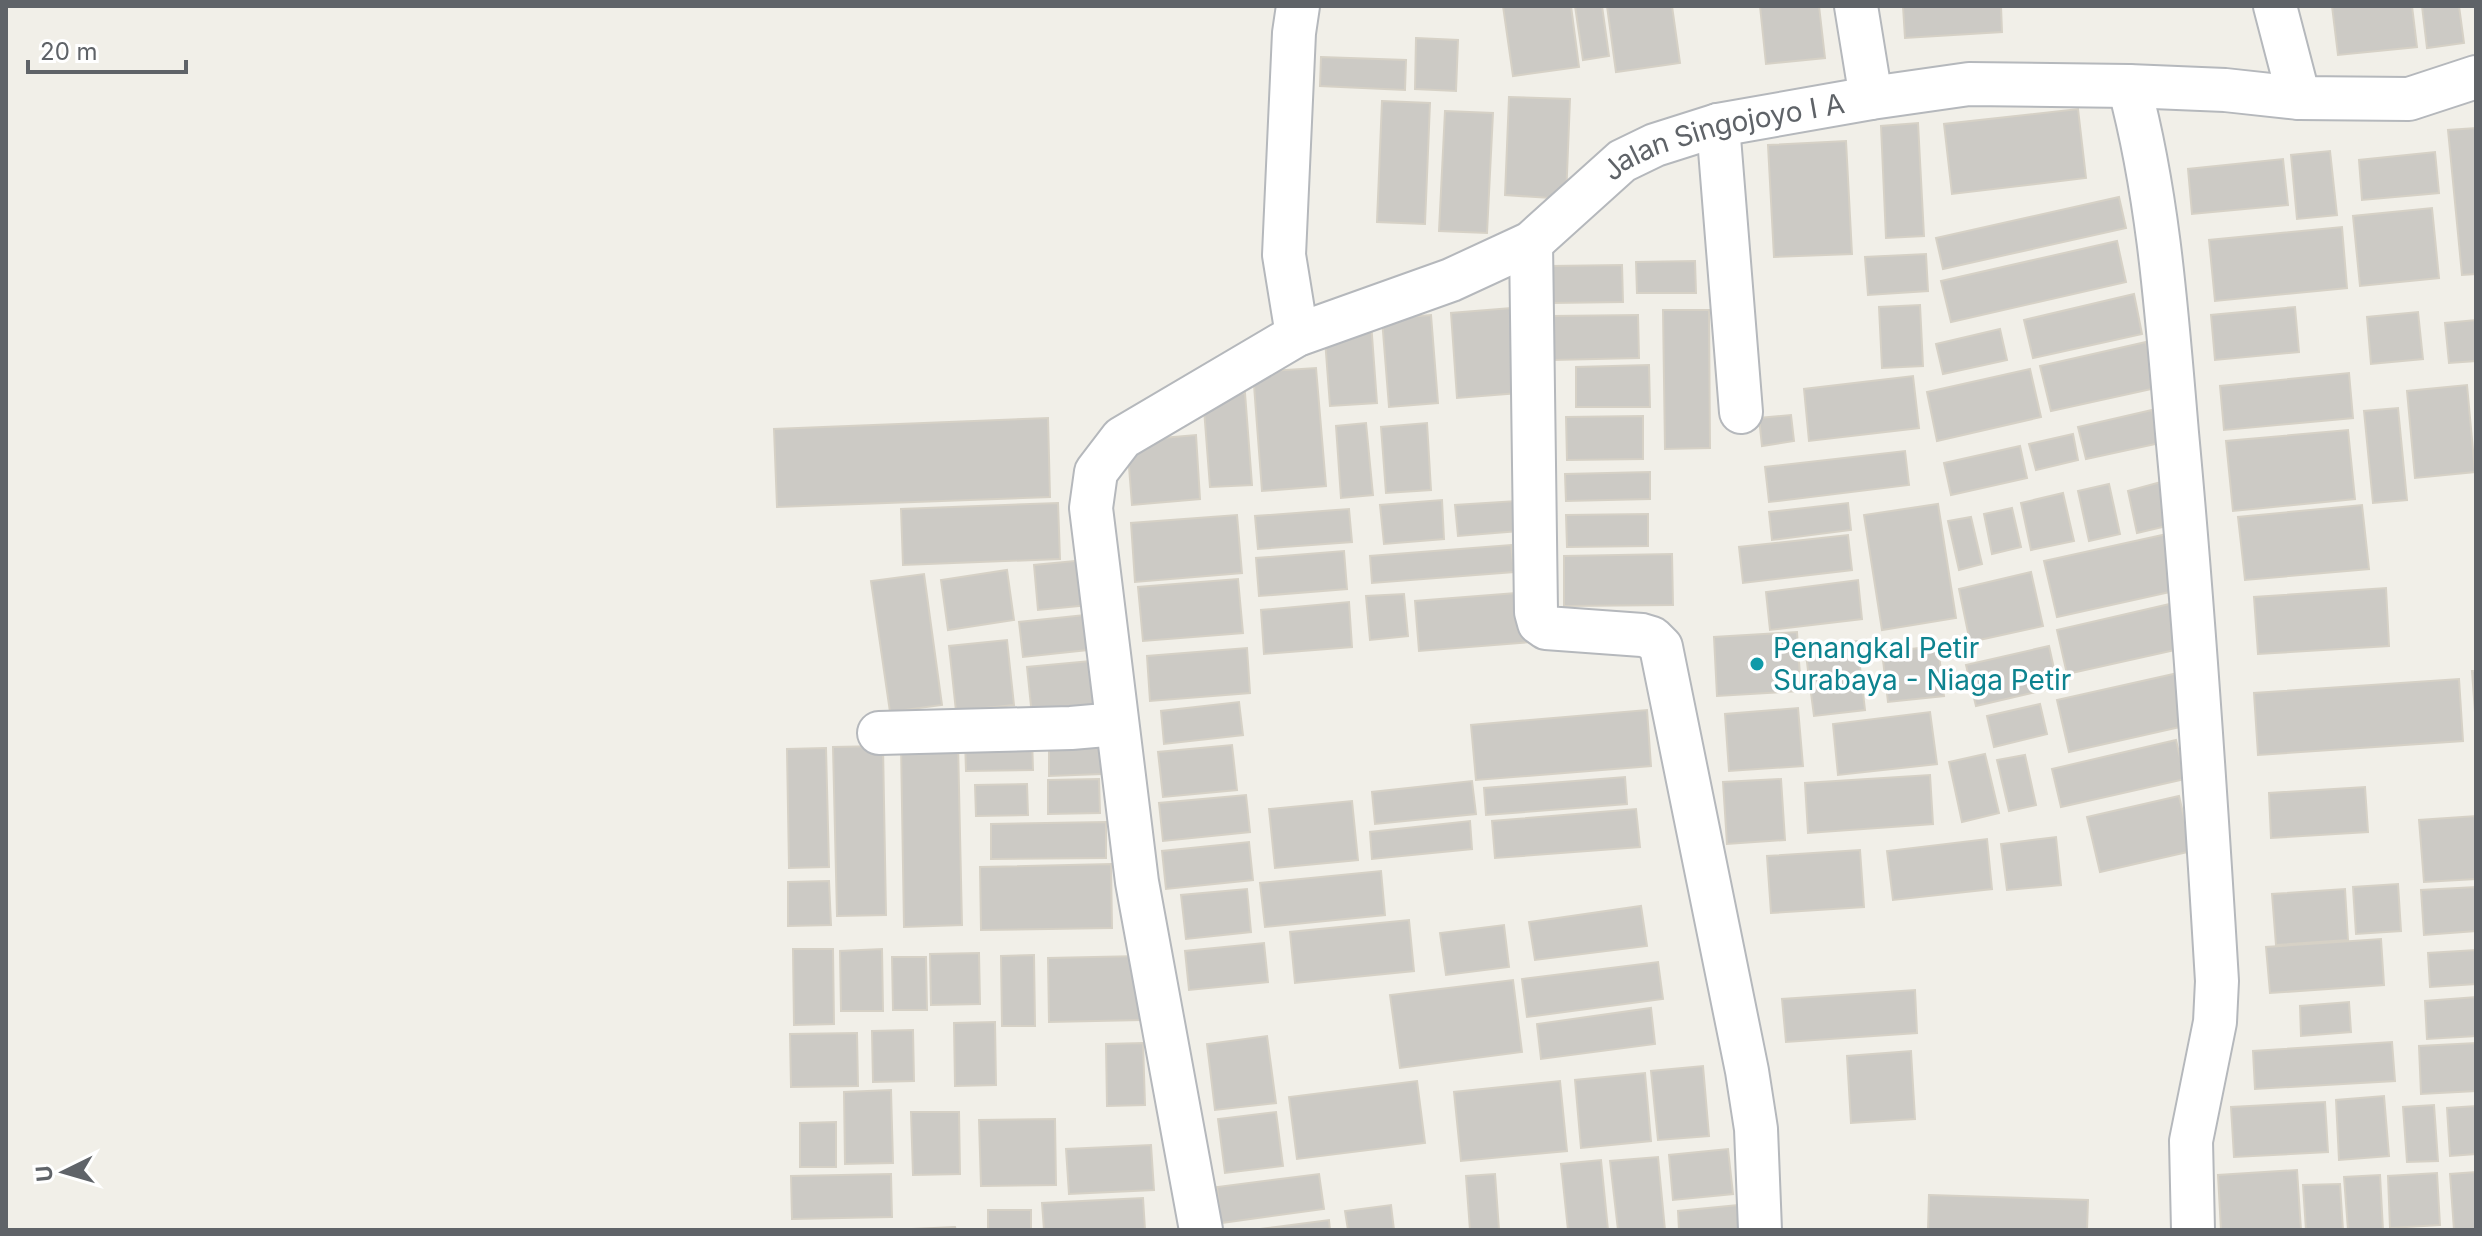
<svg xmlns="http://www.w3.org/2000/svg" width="2482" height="1236" font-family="Inter,sans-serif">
<rect width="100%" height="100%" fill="#f1efe8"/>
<g fill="#cccac5" stroke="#d6d1c6" stroke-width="2">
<path d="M1503 6H1571L1579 67 1513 76Z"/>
<path d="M1575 6H1602L1609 56 1583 60Z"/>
<path d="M1607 6H1672L1680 63 1616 72Z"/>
<path d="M1760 6H1819L1825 58 1766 64Z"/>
<path d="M1903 6H2001L2002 32 1905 38Z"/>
<path d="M2332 6H2412L2417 47 2338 55Z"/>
<path d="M2422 6H2459L2464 43 2427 48Z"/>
<path d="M1416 38 1458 40 1456 91 1415 89Z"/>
<path d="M1321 57 1406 60 1405 90 1320 86Z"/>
<path d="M1509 97 1570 99 1566 199 1505 195Z"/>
<path d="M1382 101 1430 103 1425 224 1377 222Z"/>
<path d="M2078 109 2086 178 1952 194 1944 124Z"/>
<path d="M1445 111 1493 113 1487 233 1439 231Z"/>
<path d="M1918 123 1924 236 1886 238 1881 126Z"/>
<path d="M2476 128V274L2462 275 2448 130Z"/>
<path d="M1846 141 1852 254 1774 257 1768 145Z"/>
<path d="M2330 151 2337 215 2297 219 2291 155Z"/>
<path d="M2435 152 2439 193 2362 200 2359 160Z"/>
<path d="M2283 159 2288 205 2192 214 2188 169Z"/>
<path d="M2119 197 2126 228 1943 269 1936 238Z"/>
<path d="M2432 208 2439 278 2360 286 2353 216Z"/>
<path d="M2342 227 2347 288 2215 301 2209 240Z"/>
<path d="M2117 241 2126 282 1951 322 1941 281Z"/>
<path d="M1926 254 1928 291 1868 295 1865 257Z"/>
<path d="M1695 261 1696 293H1637L1636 262Z"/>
<path d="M1622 265 1623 302 1552 303 1551 266Z"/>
<path d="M2134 294 2142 334 2033 358 2024 320Z"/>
<path d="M1920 305 1923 366 1882 368 1879 307Z"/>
<path d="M2295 307 2299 352 2215 360 2211 315Z"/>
<path d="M1511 308 1519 393 1457 398 1451 313Z"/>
<path d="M1663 310H1709L1710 448 1665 449Z"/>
<path d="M2418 312 2423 359 2371 364 2367 317Z"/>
<path d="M1431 315 1438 403 1389 407 1382 319Z"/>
<path d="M1638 315 1639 358 1553 360 1552 316Z"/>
<path d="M2476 320V361L2449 363 2445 323Z"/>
<path d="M1371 322 1377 403 1330 406 1324 326Z"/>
<path d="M2000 329 2007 360 1943 374 1936 344Z"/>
<path d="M2146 342 2156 388 2051 411 2040 366Z"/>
<path d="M1649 365 1650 407H1576V367Z"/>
<path d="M1316 368 1326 486 1262 491 1253 372Z"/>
<path d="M2030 369 2041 417 1937 441 1927 392Z"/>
<path d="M2349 373 2353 418 2224 430 2220 386Z"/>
<path d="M1913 376 1919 428 1809 441 1804 389Z"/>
<path d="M2467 385 2475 472 2415 478 2407 391Z"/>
<path d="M1245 393 1252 485 1210 487 1203 396Z"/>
<path d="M2398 408 2407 500 2373 503 2364 411Z"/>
<path d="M2152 410 2160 443 2086 459 2078 427Z"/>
<path d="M1791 415 1794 441 1762 446 1759 418Z"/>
<path d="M1643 416V459L1567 460 1566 417Z"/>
<path d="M1048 418 1050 497 777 507 774 429Z"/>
<path d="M1366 423 1373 495 1341 498 1336 426Z"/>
<path d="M1427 423 1431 490 1386 493 1381 427Z"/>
<path d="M2348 430 2355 499 2233 511 2226 441Z"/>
<path d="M2073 434 2078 460 2036 470 2029 444Z"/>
<path d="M1196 435 1200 499 1132 505 1127 441Z"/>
<path d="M2020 446 2027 478 1951 495 1944 463Z"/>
<path d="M1905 451 1909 485 1769 502 1765 467Z"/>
<path d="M1650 472V499L1566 501 1565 474Z"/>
<path d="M2161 482 2171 525 2137 533 2128 491Z"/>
<path d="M2109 484 2120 534 2089 541 2078 491Z"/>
<path d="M2063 493 2074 541 2031 550 2021 503Z"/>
<path d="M1442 500 1444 539 1384 544 1380 505Z"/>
<path d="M1517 501 1519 531 1458 536 1455 505Z"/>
<path d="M1058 503 1060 559 903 565 901 509Z"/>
<path d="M1848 503 1851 530 1772 540 1769 512Z"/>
<path d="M1938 504 1956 618 1882 630 1864 515Z"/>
<path d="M2362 505 2369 569 2245 580 2238 517Z"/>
<path d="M2012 508 2021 547 1992 554 1984 514Z"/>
<path d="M1349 509 1352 542 1258 549 1255 516Z"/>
<path d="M1648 514V546L1567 547 1566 515Z"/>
<path d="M1237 515 1242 573 1135 582 1131 523Z"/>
<path d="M1971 517 1982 564 1959 570 1948 521Z"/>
<path d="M2167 534 2179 590 2057 617 2044 561Z"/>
<path d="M1848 535 1852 570 1743 583 1739 547Z"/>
<path d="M1511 545 1514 572 1372 583 1370 556Z"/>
<path d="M1344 551 1347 589 1259 596 1256 558Z"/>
<path d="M1672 554 1673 605 1564 606V556Z"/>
<path d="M1085 560 1089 605 1038 610 1034 565Z"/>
<path d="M1007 570 1014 620 948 630 941 580Z"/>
<path d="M2031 572 2043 626 1970 642 1959 589Z"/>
<path d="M924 574 942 705 890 712 871 581Z"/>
<path d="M1238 579 1243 633 1143 641 1138 587Z"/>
<path d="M1858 580 1862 619 1770 630 1766 592Z"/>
<path d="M2386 588 2389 646 2258 654 2254 597Z"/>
<path d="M1528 592 1531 642 1419 651 1415 601Z"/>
<path d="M1404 594 1408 636 1370 640 1366 596Z"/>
<path d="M1349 602 1352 647 1264 654 1261 610Z"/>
<path d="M2174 603 2184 648 2067 674 2057 630Z"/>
<path d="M1094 614 1097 649 1023 657 1019 622Z"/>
<path d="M1797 632 1801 691 1717 696 1714 637Z"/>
<path d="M1007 640 1014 705 956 711 949 646Z"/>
<path d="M1857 641 1865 710 1814 716 1805 647Z"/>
<path d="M1938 646 1944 696 1888 702 1882 652Z"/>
<path d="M2049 646 2058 687 1976 706 1966 665Z"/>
<path d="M1247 648 1250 693 1150 701 1147 656Z"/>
<path d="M1101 660 1107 708 1032 716 1027 667Z"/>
<path d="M2472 671H2476V726Z"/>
<path d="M2178 673 2189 725 2069 752 2057 700Z"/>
<path d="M2459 679 2463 741 2258 755 2254 693Z"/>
<path d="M1239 702 1243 735 1164 744 1161 711Z"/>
<path d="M2040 704 2047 734 1994 747 1987 716Z"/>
<path d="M1798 708 1803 766 1729 771 1725 714Z"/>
<path d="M1647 710 1651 766 1476 780 1471 725Z"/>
<path d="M1930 712 1937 764 1838 775 1833 724Z"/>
<path d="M1032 738 1033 770 966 771 965 739Z"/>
<path d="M2176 740 2185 779 2061 807 2052 769Z"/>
<path d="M958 743 962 925 904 927 901 744Z"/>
<path d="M1101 745 1102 774 1049 776V746Z"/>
<path d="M1232 745 1237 790 1163 797 1158 752Z"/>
<path d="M883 746 886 915 837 916 833 747Z"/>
<path d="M826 748 829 867 789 868 787 749Z"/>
<path d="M1985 754 1999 813 1962 822 1949 762Z"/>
<path d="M2025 755 2036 805 2009 811 1997 760Z"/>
<path d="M1930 775 1933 824 1808 833 1805 783Z"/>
<path d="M1625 777 1627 804 1486 815 1484 788Z"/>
<path d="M1099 779 1100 813 1048 814V780Z"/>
<path d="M1781 779 1785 840 1727 844 1723 782Z"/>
<path d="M1472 781 1476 814 1375 824 1372 792Z"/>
<path d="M1027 784 1028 815 976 816 975 785Z"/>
<path d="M2365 787 2368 832 2271 838 2269 793Z"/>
<path d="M1246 795 1250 832 1163 841 1159 803Z"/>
<path d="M2179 796 2192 851 2100 872 2087 817Z"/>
<path d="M1352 801 1358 860 1275 868 1269 809Z"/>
<path d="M1636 809 1640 847 1495 858 1492 821Z"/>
<path d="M2476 816V879L2424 882 2419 820Z"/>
<path d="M1470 821 1472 849 1372 859 1370 832Z"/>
<path d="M1106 822V858L991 859V824Z"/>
<path d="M2056 837 2061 885 2007 890 2001 844Z"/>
<path d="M1987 839 1992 889 1893 900 1887 851Z"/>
<path d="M1249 842 1253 880 1166 889 1162 851Z"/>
<path d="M1860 850 1864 907 1771 913 1767 856Z"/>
<path d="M1111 864 1112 928 981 930 980 867Z"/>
<path d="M1381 871 1385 915 1265 927 1260 883Z"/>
<path d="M829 881 831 925 788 926V882Z"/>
<path d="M2398 884 2401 931 2356 934 2353 887Z"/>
<path d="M2476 887V931L2424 935 2421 890Z"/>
<path d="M1247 889 1251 932 1186 939 1181 895Z"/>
<path d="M2345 889 2348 940 2276 945 2272 894Z"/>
<path d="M1641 906 1647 946 1535 960 1529 922Z"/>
<path d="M1409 920 1414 971 1295 983 1290 932Z"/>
<path d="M1504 925 1509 967 1446 975 1440 933Z"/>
<path d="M2381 939 2384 985 2270 993 2266 947Z"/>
<path d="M1264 943 1268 982 1189 990 1185 951Z"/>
<path d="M793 949H833L834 1024 794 1025Z"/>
<path d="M882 949 883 1011H841L840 951Z"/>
<path d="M2476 950V984L2430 987 2428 953Z"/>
<path d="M979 953 980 1004 931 1005 930 954Z"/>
<path d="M1034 955 1035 1026H1002L1001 956Z"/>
<path d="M1141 956 1142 1020 1049 1022 1048 958Z"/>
<path d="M892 957H926L927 1010H893Z"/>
<path d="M1658 962 1663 999 1527 1017 1522 979Z"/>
<path d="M1513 980 1522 1052 1400 1068 1390 995Z"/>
<path d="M1915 990 1917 1033 1786 1042 1782 999Z"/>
<path d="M2476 997V1036L2427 1039 2425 1001Z"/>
<path d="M2349 1002 2351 1032 2301 1036 2300 1006Z"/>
<path d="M1651 1008 1655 1044 1541 1059 1537 1024Z"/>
<path d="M995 1022 996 1085 955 1086 954 1023Z"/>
<path d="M913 1030 914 1081 873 1082 872 1031Z"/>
<path d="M857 1033 858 1086 791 1087 790 1034Z"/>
<path d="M1267 1036 1276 1103 1215 1110 1207 1044Z"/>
<path d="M2392 1042 2395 1081 2255 1089 2253 1051Z"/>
<path d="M1143 1043 1145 1105 1107 1106 1106 1044Z"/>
<path d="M2476 1043V1091L2421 1094 2419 1046Z"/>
<path d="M1911 1051 1915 1119 1851 1123 1847 1056Z"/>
<path d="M1703 1066 1709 1136 1658 1140 1651 1071Z"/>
<path d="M1645 1073 1651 1141 1581 1148 1575 1080Z"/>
<path d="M1417 1081 1425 1143 1297 1159 1289 1097Z"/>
<path d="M1560 1081 1567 1151 1461 1161 1454 1092Z"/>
<path d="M891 1090 893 1163 845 1164 844 1092Z"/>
<path d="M2384 1096 2389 1156 2339 1160 2336 1100Z"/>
<path d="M2325 1102 2328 1152 2234 1157 2231 1107Z"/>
<path d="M2434 1105 2438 1161 2407 1162 2403 1107Z"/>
<path d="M2476 1106V1154L2450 1156 2447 1108Z"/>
<path d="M911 1112H959L960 1174 913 1175Z"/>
<path d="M1276 1112 1283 1166 1225 1173 1218 1119Z"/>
<path d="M1055 1119 1056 1185 981 1186 979 1120Z"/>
<path d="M836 1122V1167H800V1123Z"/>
<path d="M1151 1145 1154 1190 1069 1194 1066 1149Z"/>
<path d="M1728 1149 1733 1194 1673 1200 1669 1155Z"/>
<path d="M1658 1157 1665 1230H1618L1610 1161Z"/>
<path d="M1601 1160 1608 1230H1568L1561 1164Z"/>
<path d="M2297 1170 2301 1230H2221L2218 1175Z"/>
<path d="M2476 1172V1230H2454L2450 1174Z"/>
<path d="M2437 1173 2440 1225 2390 1228 2388 1176Z"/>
<path d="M891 1174 892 1217 792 1219 791 1176Z"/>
<path d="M1319 1174 1324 1209 1221 1223 1217 1187Z"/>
<path d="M1495 1174 1499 1230H1470L1466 1176Z"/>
<path d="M2380 1175 2383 1230H2348L2344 1177Z"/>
<path d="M2340 1184 2343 1230H2306L2303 1185Z"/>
<path d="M1929 1195 2088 1200 2087 1230H1928Z"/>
<path d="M1143 1198 1145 1230H1044L1042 1203Z"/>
<path d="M1748 1204 1751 1230H1679L1678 1211Z"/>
<path d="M1391 1205 1394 1230H1348L1345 1211Z"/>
<rect x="988" y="1210" width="43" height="20"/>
<path d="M1329 1220 1330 1230H1252Z"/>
<path d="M955 1227 956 1230H890Z"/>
</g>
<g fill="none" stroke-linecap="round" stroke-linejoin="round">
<defs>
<g id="minor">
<path d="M1856 6 1871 98"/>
<path d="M2275 6 2299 98"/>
<path d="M2129 86C2159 198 2167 317 2177 433 2194 615 2206 798 2217 981L2215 1022 2191 1141 2193 1230"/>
<path d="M1718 125 1741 412"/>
<path d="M1531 243 1536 612 1539 623 1546 628 1642 635 1652 638 1661 647 1747 1071 1756 1129 1760 1230"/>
<path d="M1297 335 1284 255 1294 33 1298 6"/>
<path d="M879 733 1071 728 1117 724"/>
<path id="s1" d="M1201 1230 1137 882 1091 508 1096 472 1122 438 1297 335 1451 280 1531 243 1622 161 1655 145 1718 125 1871 98 1969 84 2129 86 2225 90 2299 98 2409 99 2476 77"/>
</g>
</defs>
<use href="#minor" stroke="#b5b8bc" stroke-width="46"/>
<use href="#minor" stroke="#fff" stroke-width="42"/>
</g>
<circle fill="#0f9aa8" stroke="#fff" stroke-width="3" cx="1757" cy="664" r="8"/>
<g text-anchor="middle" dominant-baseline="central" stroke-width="7" stroke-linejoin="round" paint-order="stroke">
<g font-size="28" fill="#5f6368" stroke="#fff">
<text stroke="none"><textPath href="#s1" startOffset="1492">Jalan Singojoyo I A</textPath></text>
</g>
<g font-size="28" fill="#0d838f" stroke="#fff" text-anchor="start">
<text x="1773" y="648">Penangkal Petir<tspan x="1773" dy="32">Surabaya - Niaga Petir</tspan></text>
</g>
</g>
<rect width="2482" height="1236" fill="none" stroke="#5f6368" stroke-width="16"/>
<g transform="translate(64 1172) rotate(265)" stroke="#ffffff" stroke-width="6" paint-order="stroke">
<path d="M0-6L14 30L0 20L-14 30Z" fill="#5f6368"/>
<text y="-12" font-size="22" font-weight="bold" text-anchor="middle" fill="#5f6368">U</text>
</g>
<path d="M28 60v12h158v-12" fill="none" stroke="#5f6368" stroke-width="4"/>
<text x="40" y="60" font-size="24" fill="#5f6368" stroke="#ffffff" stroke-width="6" paint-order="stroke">20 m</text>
</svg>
